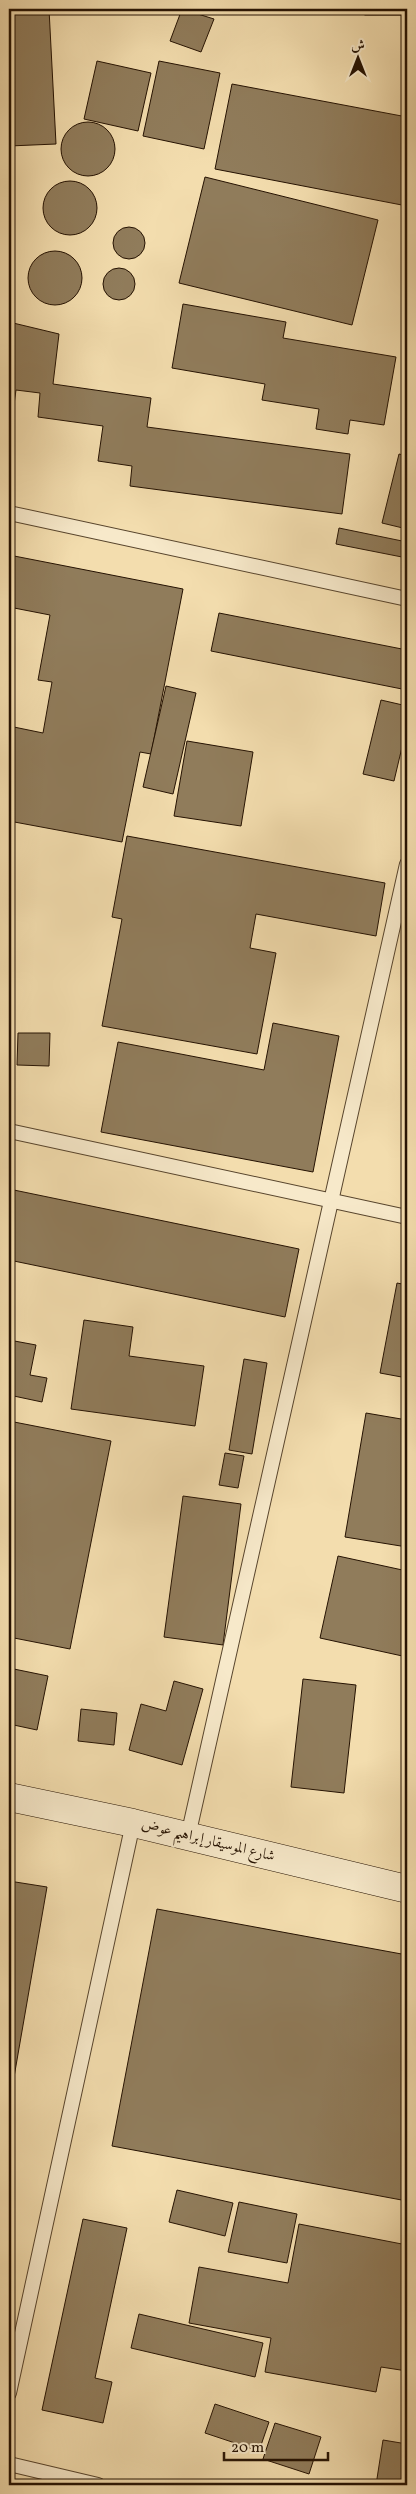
<svg xmlns="http://www.w3.org/2000/svg" width="416" height="2494" font-family="Vollkorn,Amiri,serif">
<rect width="100%" height="100%" fill="#f3ddae"/>
<filter id="stains"><feTurbulence type="fractalNoise" baseFrequency=".004" numOctaves="4"/><feColorMatrix values="0 0 0 0 .2 0 0 0 0 .09 0 0 0 0 .02 0 0 0 .5 -.17"/></filter>
<radialGradient id="worn" r=".72"><stop offset=".6" stop-color="#630" stop-opacity="0"/><stop offset="1" stop-color="#630" stop-opacity=".3"/></radialGradient>
<g fill="#907c5b" stroke="#251202">
<path d="M9 9H49L56 144 9 146Z"/>
<path d="M182 9 214 19 201 52 170 41Z"/>
<rect x="365" y="9" width="42" height="6"/>
<path d="M97 61 151 73 138 131 84 119Z"/>
<path d="M159 61 220 73 204 149 143 136Z"/>
<path d="M232 84 407 117V206L215 169Z"/>
<circle cx="88" cy="149" r="27"/>
<path d="M205 177 378 220 352 325 179 283Z"/>
<circle cx="70" cy="208" r="27"/>
<circle cx="129" cy="243" r="16"/>
<circle cx="55" cy="278" r="27"/>
<circle cx="119" cy="284" r="16"/>
<path d="M183 304 286 322 283 338 396 357 384 425 350 420 348 434 316 429 319 409 262 400 265 384 172 368Z"/>
<path d="M9 322 59 334 53 384 151 398 147 427 350 454 342 514 130 486 132 466 98 461 103 426 38 417 40 393 16 390 9 441Z"/>
<path d="M399 454 407 456V529L382 523Z"/>
<path d="M339 528 407 542V558L336 544Z"/>
<path d="M9 555 183 589 151 754 140 752 122 842 9 821V726L43 733 52 682 38 680 50 615 9 607Z"/>
<path d="M219 613 407 650V690L211 651Z"/>
<path d="M166 686 196 693 173 794 143 787Z"/>
<path d="M381 700 407 706V726L394 781 363 774Z"/>
<path d="M187 741 253 752 241 826 174 816Z"/>
<path d="M127 836 385 883 376 936 256 914 250 948 276 953 257 1054 102 1026 122 919 112 917Z"/>
<path d="M273 1023 339 1036 313 1172 101 1132 118 1042 264 1070Z"/>
<path d="M18 1033H50L49 1066 17 1065Z"/>
<path d="M9 1189 299 1249 285 1317 9 1260Z"/>
<path d="M397 1283 407 1285V1378L380 1373Z"/>
<path d="M84 1320 133 1327 129 1356 204 1366 195 1426 71 1409Z"/>
<path d="M9 1340 36 1345 30 1375 47 1378 42 1402 9 1395Z"/>
<path d="M244 1359 267 1363 252 1454 229 1450Z"/>
<path d="M366 1413 407 1420V1547L345 1537Z"/>
<path d="M9 1421 111 1441 70 1649 9 1637Z"/>
<path d="M225 1453 244 1456 238 1488 219 1485Z"/>
<path d="M183 1496 241 1504 223 1645 164 1637Z"/>
<path d="M338 1556 407 1571V1657L320 1638Z"/>
<path d="M9 1668 48 1676 37 1730 9 1724Z"/>
<path d="M303 1679 356 1685 344 1793 291 1787Z"/>
<path d="M174 1681 203 1689 182 1765 129 1750 141 1704 166 1711Z"/>
<path d="M81 1709 117 1713 114 1745 78 1741Z"/>
<path d="M9 1881 47 1887 9 2106Z"/>
<path d="M157 1909 407 1955V2201L112 2146Z"/>
<path d="M177 2190 233 2203 225 2236 169 2222Z"/>
<path d="M239 2202 297 2214 287 2263 228 2252Z"/>
<path d="M83 2219 127 2228 95 2378 112 2382 103 2423 42 2410Z"/>
<path d="M299 2224 407 2245V2371L381 2367 376 2392 265 2372 271 2338 189 2323 199 2267 288 2283Z"/>
<path d="M139 2314 263 2343 255 2377 131 2348Z"/>
<path d="M215 2404 269 2422 259 2451 205 2433Z"/>
<path d="M275 2423 321 2437 309 2474 263 2459Z"/>
<path d="M383 2440 407 2444V2485H376Z"/>
</g>
<g fill="none" stroke-linecap="round" stroke-linejoin="round">
<defs>
<g id="lane">
<path d="M9 513 407 599"/>
<path d="M9 1131 407 1217"/>
<path d="M188 1836 407 864"/>
<path d="M9 2393 133 1823"/>
<path d="M9 2464 98 2485"/>
</g>
<path id="secondary" d="M9 1797 133 1823 407 1889"/>
</defs>
<use href="#lane" stroke="#58452d" stroke-width="16"/>
<use href="#secondary" stroke="#251202" stroke-width="29"/>
<use href="#lane" stroke="#f7e9ca" stroke-width="14"/>
<use href="#secondary" stroke="#f7e9ca" stroke-width="28"/>
</g>
<g text-anchor="middle" dominant-baseline="central" stroke-width="4" stroke-linejoin="round" paint-order="stroke">
<g font-size="15" fill="#251202" stroke="#f7e9ca">
<text transform="translate(208 1841) rotate(14)">شارع الموسيقار إبراهيم عوض</text>
</g>
</g>
<rect width="416" height="2494" fill="none" stroke="#f3ddae" stroke-width="30"/>
<rect x="10" y="10" width="396" height="2474" fill="none" stroke="#251202" stroke-width="2.5"/>
<rect x="15" y="15" width="386" height="2464" fill="none" stroke="#251202"/>
<g transform="translate(358 58)" stroke="#f7e9ca" stroke-width="4" paint-order="stroke">
<path d="M0-4L9 19L0 12L-9 19Z" fill="#251202"/>
<text y="-8" font-size="14" font-weight="bold" text-anchor="middle" fill="#251202">ش</text>
</g>
<path d="M224 2452v8h104v-8" fill="none" stroke="#251202" stroke-width="2.5"/>
<text x="231" y="2452" font-size="15" fill="#251202" stroke="#f7e9ca" stroke-width="4" paint-order="stroke">20 m</text>
<rect width="100%" height="100%" filter="url(#stains)"/>
<rect width="100%" height="100%" fill="url(#worn)"/>
</svg>
